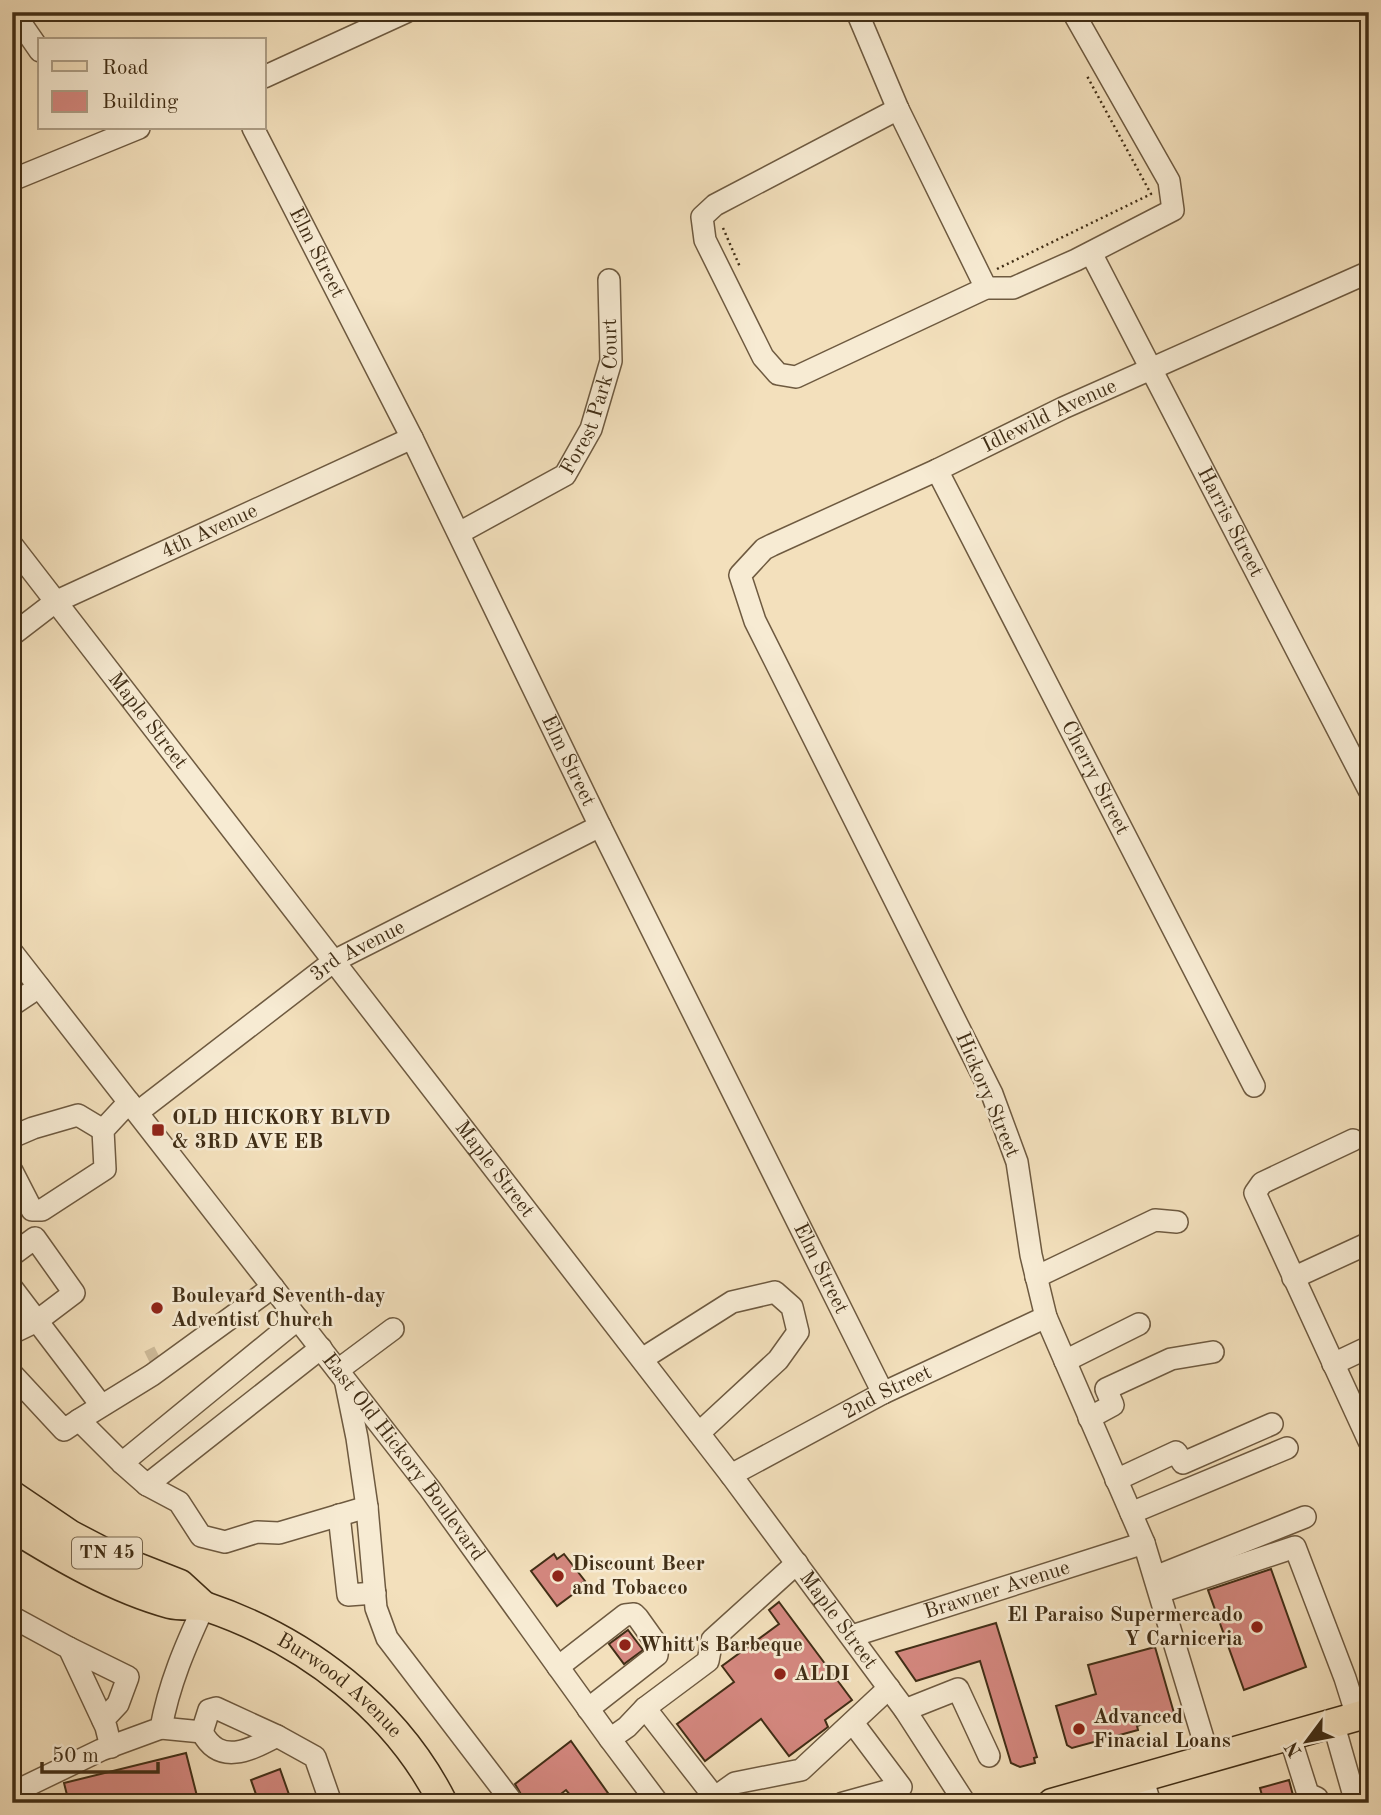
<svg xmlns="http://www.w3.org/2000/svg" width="1381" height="1815" font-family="'Old Standard TT',serif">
<rect width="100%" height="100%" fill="#f3e0bc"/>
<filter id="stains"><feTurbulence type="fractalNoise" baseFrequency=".00286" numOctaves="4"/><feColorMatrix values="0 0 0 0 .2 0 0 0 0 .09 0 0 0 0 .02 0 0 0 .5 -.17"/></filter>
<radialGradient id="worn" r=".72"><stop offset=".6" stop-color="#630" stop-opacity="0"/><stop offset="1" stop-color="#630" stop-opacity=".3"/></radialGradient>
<g fill="#d58880" stroke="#412e16" stroke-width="2">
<path d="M554 1554 557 1559 564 1554 585 1581 578 1586 580 1589 557 1606 531 1571Z"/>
<path d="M1271 1569 1306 1667 1244 1690 1208 1590Z"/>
<path d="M779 1602 852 1700 825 1720 828 1727 789 1756 761 1719 705 1761 677 1724 734 1682 722 1666 779 1624 769 1610Z"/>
<path d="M996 1623 1037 1757 1034 1758 1035 1763 1020 1767 1011 1763 980 1661 916 1681 896 1652Z"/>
<path d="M628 1630 643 1650 624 1664 609 1644Z"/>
<path d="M1155 1647 1174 1713 1137 1726 1138 1730 1072 1748 1067 1745 1056 1706 1096 1694 1088 1665Z"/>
<path d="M571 1741 615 1803H577L566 1790 549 1803H526L515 1784Z"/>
<path d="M186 1753 197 1796 171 1803H69L64 1783Z"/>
<path d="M280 1769 292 1803H259L251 1780Z"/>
<path d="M1289 1780 1295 1803H1264L1260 1788Z"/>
</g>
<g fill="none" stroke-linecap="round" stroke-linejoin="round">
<path stroke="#cfbc9b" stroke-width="21" stroke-dasharray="21 10" stroke-linecap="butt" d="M149 1361 159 1356"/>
<defs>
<g id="minor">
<path d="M13 12 40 51"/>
<path d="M857 12 898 109 986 288"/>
<path d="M264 77 406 12"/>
<path d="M898 109 715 205 702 217 705 240 763 357 778 374 796 377 986 288H1013L1076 260 1173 210 1169 181 1073 12"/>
<path id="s1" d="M253 128 412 438 600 826 883 1393"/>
<path d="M12 180 139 128"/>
<path id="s2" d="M1091 253 1369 790"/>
<path id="s3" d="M937 470 1254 1086"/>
<path id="s4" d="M459 533 565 475 591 429 611 361 609 280"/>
<path id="s5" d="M12 545 731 1475 905 1710 965 1803"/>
<path id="s6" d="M12 635 55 602 412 438"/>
<path id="s7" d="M12 952 430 1489 610 1739 658 1803"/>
<path d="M12 1005 39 987"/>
<path id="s8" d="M138 1112 334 961 600 826"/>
<path d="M12 1137 33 1128 78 1115 103 1130"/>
<path d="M1353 1140 1262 1183 1255 1193 1369 1441"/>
<path d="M12 1171 32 1210H42L105 1169 103 1130 129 1102"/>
<path d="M12 1255 35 1238 74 1293 37 1321 12 1333"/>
<path d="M1036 1277 1155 1220 1177 1222"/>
<path d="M1293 1278 1369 1243"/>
<path d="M12 1288 101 1405"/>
<path d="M298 1319 122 1463 147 1485 321 1348"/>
<path d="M642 1359 732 1302 775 1292 792 1307 798 1332 778 1360 699 1433"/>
<path d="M1065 1361 1139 1324"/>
<path d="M1333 1364 1369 1347"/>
<path d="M338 1370 393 1329"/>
<path d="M12 1374 64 1430 79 1420"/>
<path d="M346 1384 357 1438 367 1507 376 1608 387 1638 513 1803"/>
<path d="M1089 1418 1113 1405 1106 1389 1171 1359 1213 1352"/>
<path d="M122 1463 79 1420 152 1375 273 1287"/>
<path id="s9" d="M731 1475 883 1393 1046 1317"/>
<path d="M1116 1480 1176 1452 1183 1463 1272 1424"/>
<path d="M147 1485 179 1502 201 1536 225 1542 257 1532 279 1533 367 1507"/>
<path d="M1131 1513 1287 1448"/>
<path d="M339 1515 348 1595 375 1593"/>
<path d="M1155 1577 1305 1517"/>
<path d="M1160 1592 1295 1547 1345 1678 1357 1716"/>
<path d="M12 1617 69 1648 106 1727 111 1747"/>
<path id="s10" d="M852 1636 1144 1543"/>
<path d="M69 1648 128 1677 118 1704 103 1720"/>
<path d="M558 1667 625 1615 634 1614 638 1618 658 1646 657 1655 588 1709"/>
<path d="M645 1708 719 1803"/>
<path d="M905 1710 958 1689 989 1756"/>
<path d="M1333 1722 1356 1803"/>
<path d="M161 1728 202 1732 209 1710 216 1708 277 1736 315 1757 331 1803"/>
<path d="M202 1732C220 1767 252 1749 277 1736"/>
<path d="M1289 1734 1308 1794 1317 1798"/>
<path d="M610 1739 627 1727 645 1708 708 1661 712 1640 797 1563"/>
<path id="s11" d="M1209 1758 1144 1543 1046 1317 1031 1255 1017 1162 992 1094 755 621 740 575 764 549 772 545 937 470 1063 408 1369 272"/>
<path d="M1142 1777 1150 1803"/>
<path d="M12 1793 101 1750 161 1728C169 1684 185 1647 204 1606"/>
<path d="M714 1798 735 1783 801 1770 889 1688"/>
<path d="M843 1803 901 1787 853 1723"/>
</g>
<g id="major">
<path d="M12 1495 71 1535 119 1560 180 1584 204 1606"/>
<path id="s12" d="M12 1527C60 1557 115 1589 170 1604 182 1607 195 1604 207 1607 305 1640 396 1709 443 1803"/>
<path d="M1052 1803 1369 1713"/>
</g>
</defs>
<use href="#minor" stroke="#6e5a40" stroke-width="24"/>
<use href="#major" stroke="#412e16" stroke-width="31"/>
<g stroke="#412e16" stroke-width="2.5" stroke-dasharray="2 3.5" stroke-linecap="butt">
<path d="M723 228 740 267"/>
<path d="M997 269 1151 194 1087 76"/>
</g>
<use href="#minor" stroke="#f7ebd3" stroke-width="21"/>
<use href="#major" stroke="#f3e0bc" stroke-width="28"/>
</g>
<g fill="#8f2418" stroke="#f7ebd3" stroke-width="2.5">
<rect x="151" y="1123" width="14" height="14" rx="3.5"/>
<circle cx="157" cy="1308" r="7"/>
<circle cx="558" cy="1576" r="7"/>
<circle cx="1257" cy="1627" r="7"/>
<circle cx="625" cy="1645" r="7"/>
<circle cx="780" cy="1674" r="7"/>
<circle cx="1079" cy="1729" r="7"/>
</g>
<g text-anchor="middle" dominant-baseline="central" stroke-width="5" stroke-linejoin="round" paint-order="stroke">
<rect fill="#f7ebd3" stroke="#78674f" stroke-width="2" x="72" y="1537.5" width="70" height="31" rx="5"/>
<g font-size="19" font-weight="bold" fill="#412e16">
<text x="107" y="1553">TN 45</text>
</g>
<g font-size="21" fill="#412e16" stroke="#f7ebd3">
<text stroke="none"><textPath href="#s1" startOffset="140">Elm Street</textPath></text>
<text stroke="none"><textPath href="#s4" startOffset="205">Forest Park Court</textPath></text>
<text stroke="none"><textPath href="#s11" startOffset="1629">Idlewild Avenue</textPath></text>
<text stroke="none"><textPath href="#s2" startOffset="303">Harris Street</textPath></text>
<text stroke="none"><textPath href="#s6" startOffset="224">4th Avenue</textPath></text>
<text stroke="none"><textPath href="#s5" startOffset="222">Maple Street</textPath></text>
<text stroke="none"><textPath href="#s1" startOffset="707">Elm Street</textPath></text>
<text stroke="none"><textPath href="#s3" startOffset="346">Cherry Street</textPath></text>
<text stroke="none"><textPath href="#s8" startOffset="273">3rd Avenue</textPath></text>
<text transform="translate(987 1095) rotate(67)">Hickory Street</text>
<text stroke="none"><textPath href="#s5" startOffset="789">Maple Street</textPath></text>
<text stroke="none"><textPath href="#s1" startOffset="1274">Elm Street</textPath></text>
<text stroke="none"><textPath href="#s9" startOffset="177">2nd Street</textPath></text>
<text stroke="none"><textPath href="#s7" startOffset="639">East Old Hickory Boulevard</textPath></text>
<text stroke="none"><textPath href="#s10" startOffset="152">Brawner Avenue</textPath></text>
<text stroke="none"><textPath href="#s5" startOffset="1356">Maple Street</textPath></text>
<text stroke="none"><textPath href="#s12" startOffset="369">Burwood Avenue</textPath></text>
</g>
<g font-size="21" font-weight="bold" fill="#412e16" stroke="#f7ebd3" text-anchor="start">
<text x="172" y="1118">OLD HICKORY BLVD<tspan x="172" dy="24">&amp; 3RD AVE EB</tspan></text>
<text x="171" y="1296">Boulevard Seventh-day<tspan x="171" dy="24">Adventist Church</tspan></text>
<text x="572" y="1564">Discount Beer<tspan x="572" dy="24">and Tobacco</tspan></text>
<text x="1243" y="1615" text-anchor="end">El Paraiso Supermercado<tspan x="1243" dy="24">Y Carniceria</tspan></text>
<text x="639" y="1645">Whitt's Barbeque</text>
<text x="794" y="1674">ALDI</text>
<text x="1093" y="1717">Advanced<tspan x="1093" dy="24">Finacial Loans</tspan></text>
</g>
</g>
<rect width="1381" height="1815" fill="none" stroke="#f3e0bc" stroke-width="42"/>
<rect x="14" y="14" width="1353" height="1787" fill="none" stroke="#412e16" stroke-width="3.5"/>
<rect x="21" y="21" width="1339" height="1773" fill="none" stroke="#412e16" stroke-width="2"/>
<rect x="38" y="38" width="228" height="91" fill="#f7ebd3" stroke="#ae9f87" stroke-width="2"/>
<rect x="52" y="61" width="35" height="10" fill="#f3e0bc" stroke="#ae9f87" stroke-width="2"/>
<text x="102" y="74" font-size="21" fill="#412e16">Road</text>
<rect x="52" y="91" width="35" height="21" fill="#d58880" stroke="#ae9f87" stroke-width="2"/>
<text x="102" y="108" font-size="21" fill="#412e16">Building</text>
<g transform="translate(1307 1741) rotate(238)" stroke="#f7ebd3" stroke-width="5" paint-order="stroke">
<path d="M0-5L12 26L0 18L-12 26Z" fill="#412e16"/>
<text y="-10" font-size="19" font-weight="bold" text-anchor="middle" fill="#412e16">N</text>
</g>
<path d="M42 1762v10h116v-10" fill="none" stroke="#412e16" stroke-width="3.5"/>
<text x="52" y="1762" font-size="21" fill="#412e16" stroke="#f7ebd3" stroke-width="5" paint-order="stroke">50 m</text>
<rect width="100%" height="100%" filter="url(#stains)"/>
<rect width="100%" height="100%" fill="url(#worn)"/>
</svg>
